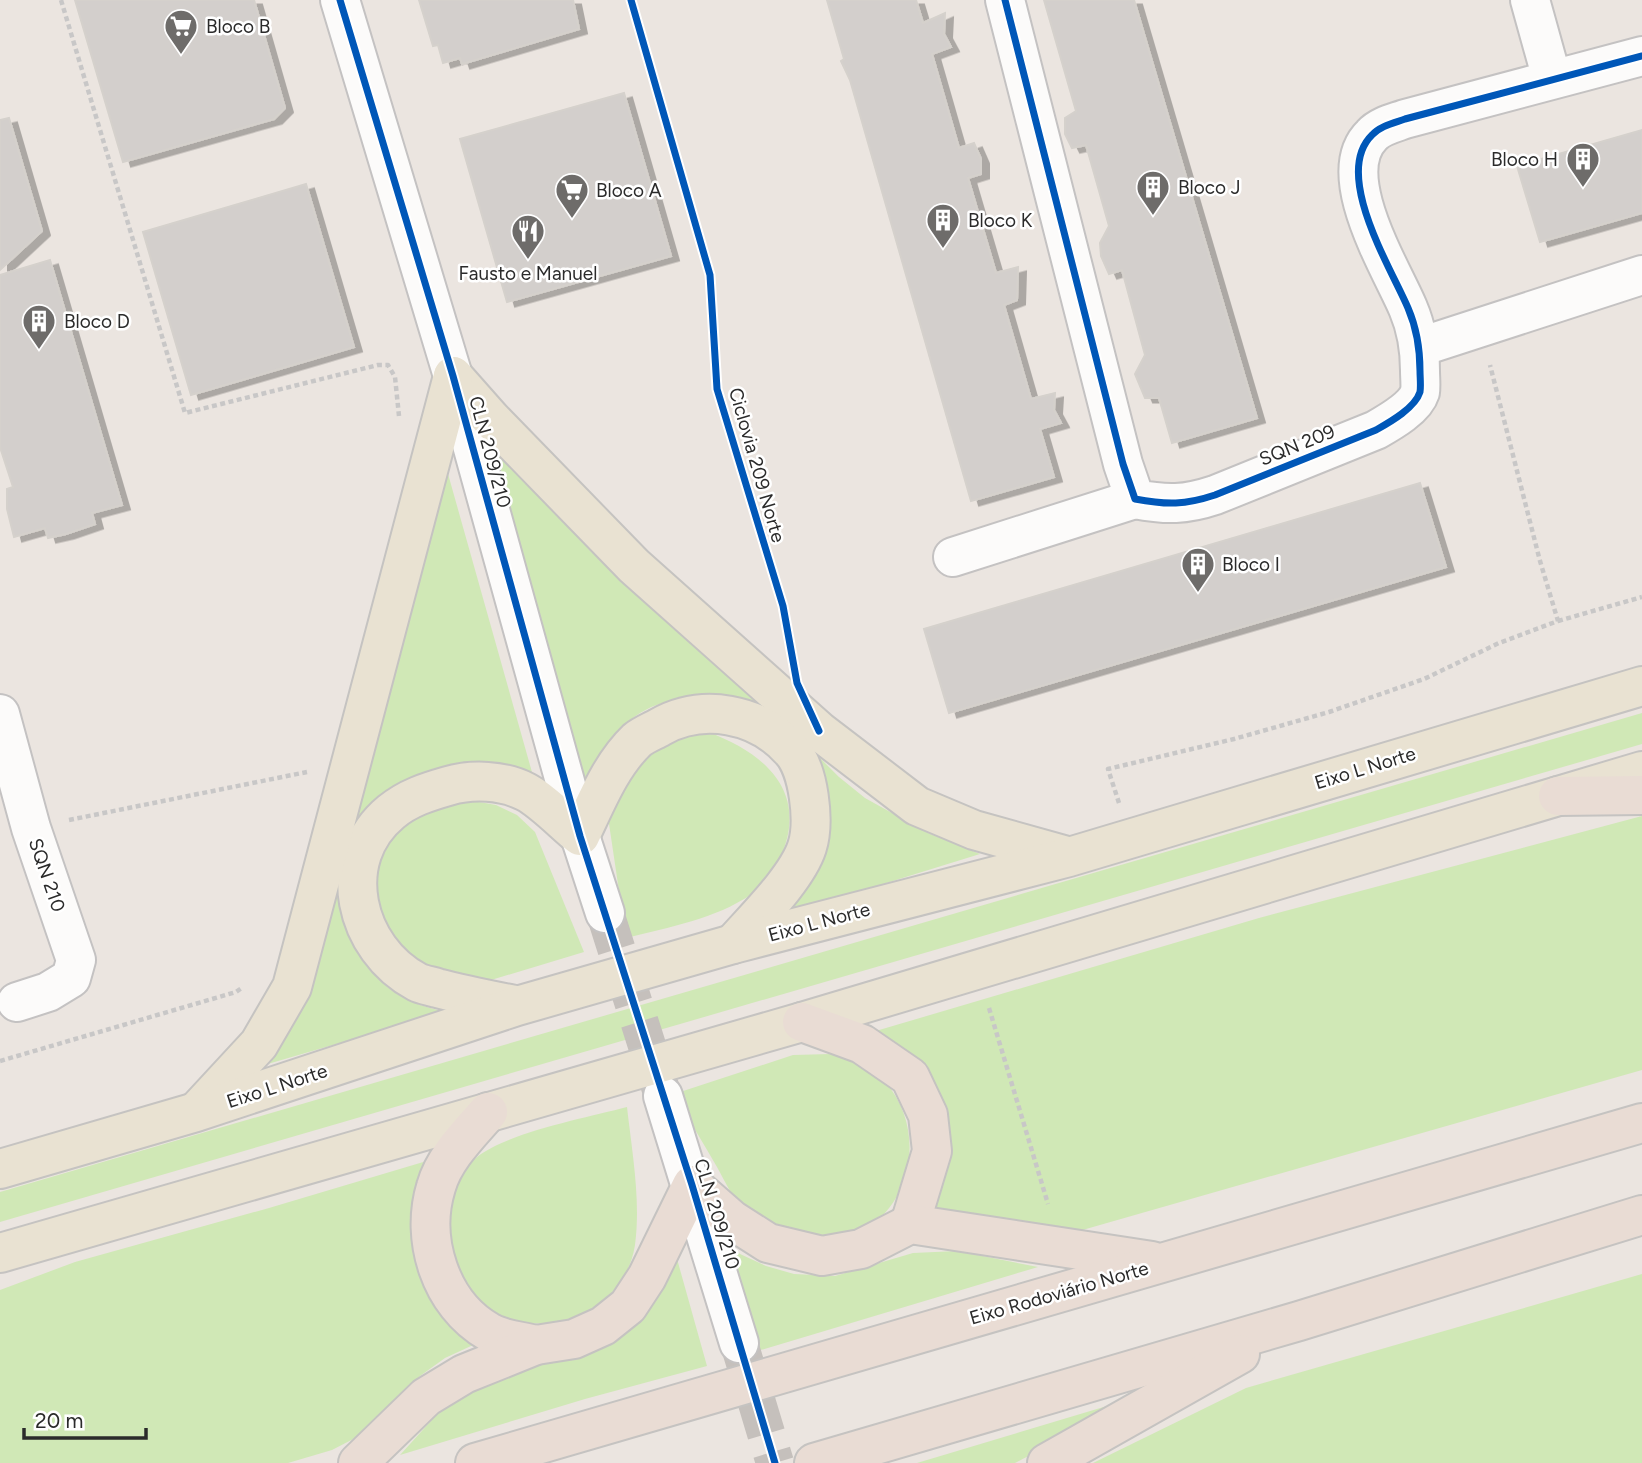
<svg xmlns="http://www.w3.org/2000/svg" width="1642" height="1463" font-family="Figtree,sans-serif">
<defs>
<filter id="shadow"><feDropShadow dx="8" dy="4.5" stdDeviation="0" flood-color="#0004"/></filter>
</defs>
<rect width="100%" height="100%" fill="#ebe5e0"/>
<g fill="#d0e8b6">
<path d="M484 441 784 722 839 777 865 798 928 833 980 854 783 915 821 799 720 701C704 701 685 698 670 701 628 710 604 744 585 780Z"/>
<path d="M441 449 537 790H392L349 930C370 980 394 1001 446 1012L244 1071 273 1039Z"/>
<path d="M1642 713V744L0 1222V1192Z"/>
<path d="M708 732C762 752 807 789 783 851 777 869 768 883 752 894 715 919 670 927 626 938L608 817 618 781 670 736Z"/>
<path d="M474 801 496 805 517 815 535 832 584 952 491 980 468 983 395 951 374 895 382 849 395 831 428 807Z"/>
<path d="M1642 816V1070L1079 1231 928 1211 940 1178 869 1033 1259 918Z"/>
<path d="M831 1054C849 1058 873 1069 886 1083 926 1129 914 1205 859 1233 850 1237 837 1237 827 1238 820 1240 809 1244 801 1242 795 1241 754 1220 749 1216 735 1204 726 1183 717 1167 703 1143 688 1118 674 1094L793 1055Z"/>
<path d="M627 1107C632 1152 641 1200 635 1245 621 1336 483 1354 454 1266 450 1255 451 1240 450 1229 448 1202 455 1175 477 1157 509 1132 586 1118 627 1107Z"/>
<path d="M430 1160 419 1191 484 1340 445 1358 420 1376 361 1435 332 1450 288 1463H0V1290L75 1262 269 1208Z"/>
<path d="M714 1228 740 1254 766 1266 794 1274 835 1276 913 1253 957 1251 1038 1267 751 1353Z"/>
<path d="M672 1241 707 1366 585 1399 400 1455 450 1400 476 1386 548 1362Z"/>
<path d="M1642 1274V1463H1093L1246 1388Z"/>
<path d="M1147 1394 1015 1463H917Z"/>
</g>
<g fill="#d3cfcc" stroke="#d5d1cc" stroke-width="2" filter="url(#shadow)">
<path d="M75 0H254L285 108 274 119 123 162Z"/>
<path d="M419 0H573L579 29 462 64 460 58 443 63 438 45 433 46Z"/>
<path d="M827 0H916L923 23 945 13 944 34 951 47 932 54 959 148 974 143 981 159V174L968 178 996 273 1018 267 1017 300 1004 305 1031 399 1055 393 1054 410 1061 423 1040 429 1054 477 971 501 850 80 841 61 844 59Z"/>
<path d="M1044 0H1134L1257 418 1172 443 1159 398H1145L1135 374 1145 355 1122 270 1109 274 1101 256 1100 243 1109 226 1086 145 1072 148 1065 134V118L1076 111Z"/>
<path d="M624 93 671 256 507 302 460 139Z"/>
<path d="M9 118 42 231 0 270V120Z"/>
<path d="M1642 130V213L1540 242 1517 166Z"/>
<path d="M306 184 354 347 191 395 143 232Z"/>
<path d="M50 260 122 505 92 513 95 524 66 534 48 538 45 528 14 537 7 509V489L13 487 0 447V275Z"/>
<path d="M1420 483 1446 567 949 713 924 629Z"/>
</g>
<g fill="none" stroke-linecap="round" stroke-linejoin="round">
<g stroke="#c5c0bc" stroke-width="38" stroke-dasharray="38 19" stroke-linecap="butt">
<path d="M605 913 663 1096"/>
<path d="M739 1343 775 1463"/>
</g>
<defs>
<g id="minor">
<path d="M340 0 453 376 580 836 605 913"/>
<path d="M1005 0 1123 464 1135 499C1167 505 1185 505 1215 495L1376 430C1390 422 1415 408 1420 392 1421 386 1420 377 1420 371 1420 349 1417 329 1408 308 1391 268 1332 174 1372 135 1380 126 1394 123 1405 119L1642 56"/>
<path d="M1530 0 1552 79"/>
<path d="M1420 347 1642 275"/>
<path d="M953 557 1135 499"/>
<path d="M0 714 31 828 76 960 71 978 48 992 17 1002"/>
<path d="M663 1096 739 1343"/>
</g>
<g id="major">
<path d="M453 376 491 419 634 566 819 731 917 806 974 830 1067 856"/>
<path d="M515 1005C489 1000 463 995 437 988 431 986 423 985 417 982 355 949 333 860 391 812 408 798 427 792 448 786 472 779 503 780 526 792 542 800 565 824 580 836 596 803 610 766 637 740 643 735 653 731 660 727 703 703 758 713 791 750 809 769 815 822 807 847 797 878 756 918 733 944"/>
<path d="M197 1111 259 1044 292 987 453 376"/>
<path d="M0 1169 196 1112 517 1006 733 944 1069 857 1642 686"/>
<path d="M0 1253 802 1022 1642 771"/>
</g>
<g id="highway">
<path d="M1558 796 1642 795"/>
<path d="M802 1022 862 1044 910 1077 928 1115 932 1151 910 1224"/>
<path d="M488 1112C469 1134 444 1158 436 1187 420 1239 440 1304 489 1332 502 1340 521 1341 536 1345"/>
<path d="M358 1463 426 1397 464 1374 536 1345 574 1339 603 1326 628 1306 647 1277 692 1185 732 1220 768 1243 822 1256 861 1249 910 1224 1152 1261"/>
<path d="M475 1463 1642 1123"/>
<path d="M814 1463 1299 1321 1642 1215"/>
<path d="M1047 1463 1240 1354"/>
</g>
</defs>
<use href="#minor" stroke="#c4c2c2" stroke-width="42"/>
<use href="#major" stroke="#c5c3c1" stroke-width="42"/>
<use href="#highway" stroke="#c5c3c1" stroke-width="42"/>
<g stroke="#c8c7c7" stroke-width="4.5" stroke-dasharray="5 3.5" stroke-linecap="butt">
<path d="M61 0 185 413 378 365H388L395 377 399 416"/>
<path d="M1558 621 1642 597"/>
<path d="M1119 803 1108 769 1234 739 1329 712 1424 679 1499 643 1558 621 1540 561 1490 365"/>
<path d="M69 820 307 772"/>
<path d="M989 1008 1048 1204"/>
<path d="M0 1061 236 992 243 987"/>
</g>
<use href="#minor" stroke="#fcfbfa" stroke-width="38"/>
<use href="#major" stroke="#e9e2d2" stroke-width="38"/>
<use href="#highway" stroke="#e9dcd4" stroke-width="38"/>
<defs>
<g id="cycleway">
<path d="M340 0 453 376 580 836 692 1185 775 1463"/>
<path d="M631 0 710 275 717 389 783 606 797 683 819 731"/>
<path d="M1005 0 1123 464 1135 499C1167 505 1185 505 1215 495L1376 430C1390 422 1415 408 1420 392 1421 386 1420 377 1420 371 1420 349 1417 329 1408 308 1391 268 1332 174 1372 135 1380 126 1394 123 1405 119L1642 56"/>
</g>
</defs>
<use href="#cycleway" stroke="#fff" stroke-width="11"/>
<use href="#cycleway" stroke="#0057b8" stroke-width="7"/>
</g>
<defs>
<symbol id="supermarket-pin" viewBox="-11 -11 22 30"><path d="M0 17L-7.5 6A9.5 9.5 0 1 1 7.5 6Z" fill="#6e6c6a" stroke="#fff"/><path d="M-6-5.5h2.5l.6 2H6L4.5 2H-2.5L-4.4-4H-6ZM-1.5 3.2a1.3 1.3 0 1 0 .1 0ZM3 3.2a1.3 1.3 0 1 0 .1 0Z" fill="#fff"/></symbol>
<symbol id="building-pin" viewBox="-11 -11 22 30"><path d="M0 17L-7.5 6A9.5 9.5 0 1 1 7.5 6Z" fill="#6e6c6a" stroke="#fff"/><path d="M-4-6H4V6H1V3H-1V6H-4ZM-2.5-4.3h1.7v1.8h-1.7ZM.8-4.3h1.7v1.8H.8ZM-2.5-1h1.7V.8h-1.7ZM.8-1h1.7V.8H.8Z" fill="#fff"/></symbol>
<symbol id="restaurant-pin" viewBox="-11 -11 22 30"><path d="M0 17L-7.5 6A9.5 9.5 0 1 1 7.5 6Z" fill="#6e6c6a" stroke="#fff"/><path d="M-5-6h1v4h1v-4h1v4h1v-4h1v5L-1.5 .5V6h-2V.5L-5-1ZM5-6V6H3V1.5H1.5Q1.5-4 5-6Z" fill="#fff"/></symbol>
</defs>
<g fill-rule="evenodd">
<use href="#supermarket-pin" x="162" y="7" width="38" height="52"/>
<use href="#building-pin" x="1564" y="140" width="38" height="52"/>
<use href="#building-pin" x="1134" y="168" width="38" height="52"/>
<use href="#supermarket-pin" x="553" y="171" width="38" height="52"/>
<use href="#building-pin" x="924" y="201" width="38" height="52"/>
<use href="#restaurant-pin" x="509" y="212" width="38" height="52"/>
<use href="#building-pin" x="20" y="302" width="38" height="52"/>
<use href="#building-pin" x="1179" y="545" width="38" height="52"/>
</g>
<g text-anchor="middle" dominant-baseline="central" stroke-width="5" stroke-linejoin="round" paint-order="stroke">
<g font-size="19" fill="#2b2b2b" stroke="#fff" text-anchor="start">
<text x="206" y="26">Bloco B</text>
<text x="1558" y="159" text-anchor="end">Bloco H</text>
<text x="1178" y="187">Bloco J</text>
<text x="596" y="190">Bloco A</text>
<text x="968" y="220">Bloco K</text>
<text x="528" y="273" text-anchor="middle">Fausto e Manuel</text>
<text x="64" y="321">Bloco D</text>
<text x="1222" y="564">Bloco I</text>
</g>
<g font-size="19" fill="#2b2b2b" stroke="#fff">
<text transform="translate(1297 445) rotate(-22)">SQN 209</text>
<text transform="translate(490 452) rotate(75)">CLN 209/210</text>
<text transform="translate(757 465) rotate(74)">Ciclovia 209 Norte</text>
<text transform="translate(1365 768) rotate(-17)">Eixo L Norte</text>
<text transform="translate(47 875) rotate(71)">SQN 210</text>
<text transform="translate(819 922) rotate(-15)">Eixo L Norte</text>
<text transform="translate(277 1086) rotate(-18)">Eixo L Norte</text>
<text transform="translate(717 1214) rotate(73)">CLN 209/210</text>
<text transform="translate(1059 1293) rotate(-16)">Eixo Rodoviário Norte</text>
</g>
</g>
<path d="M24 1428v10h122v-10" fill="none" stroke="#2b2b2b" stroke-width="3.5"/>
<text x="35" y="1428" font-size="21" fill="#2b2b2b" stroke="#ffffff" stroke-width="5" paint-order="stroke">20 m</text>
</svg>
